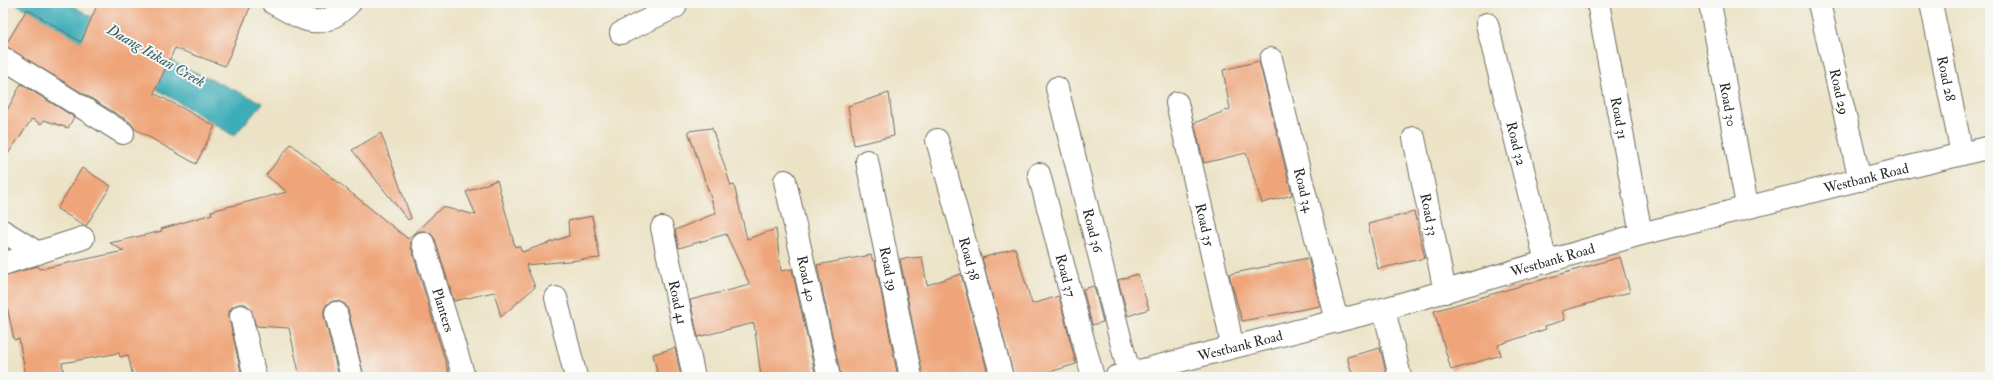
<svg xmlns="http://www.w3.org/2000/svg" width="1993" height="380" font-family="'IM FELL Double Pica',serif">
<rect width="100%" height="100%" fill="#f6f6f2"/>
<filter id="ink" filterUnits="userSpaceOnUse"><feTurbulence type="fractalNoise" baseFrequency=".025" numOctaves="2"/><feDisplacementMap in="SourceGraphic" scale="8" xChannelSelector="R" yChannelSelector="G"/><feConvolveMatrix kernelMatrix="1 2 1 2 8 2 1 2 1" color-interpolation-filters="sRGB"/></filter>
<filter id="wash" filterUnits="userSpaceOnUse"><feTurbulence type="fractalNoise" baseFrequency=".012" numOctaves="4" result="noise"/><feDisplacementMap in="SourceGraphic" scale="16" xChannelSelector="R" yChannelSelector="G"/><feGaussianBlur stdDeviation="0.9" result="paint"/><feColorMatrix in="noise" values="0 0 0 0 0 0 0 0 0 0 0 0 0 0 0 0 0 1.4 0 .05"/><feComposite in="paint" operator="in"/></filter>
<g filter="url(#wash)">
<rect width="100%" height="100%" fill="#ece3c6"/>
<path fill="#3dadb8" stroke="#346c72" d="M15 3H68L153 53 263 103 234 136Z"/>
<g id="blocks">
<g fill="#efa579">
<path d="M98 3H252L225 66 175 48 154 93 215 126 196 164 135 129 130 122 5 46 27 9 81 42Z"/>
<path d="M1259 61 1292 195 1262 203 1246 153 1204 163 1194 123 1230 109 1223 70Z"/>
<path d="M21 84 74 117 68 128 44 120 41 124 32 119 3 161V118Z"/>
<path d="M889 93 894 136 854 145 848 106Z"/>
<path d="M712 128 731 186 734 185 747 239 776 229 781 271 792 269 816 377H761L754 323 698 337 690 300 750 285 726 234 679 248 675 230 716 213 688 131Z"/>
<path d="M381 133 411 218 408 220 352 150Z"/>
<path d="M291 144 408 239 442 207 476 215 466 192 497 180 515 247 519 246 522 252 569 236 568 221 592 216 600 258 526 265 535 287 501 317 494 292 454 301 435 239 431 234 425 231H420L414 234 411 240V247L450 377H364L348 310 345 304 339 301H333L327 304 324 310V316L339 377H300L289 328 256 326 250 308 245 304H239L232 307 229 312V318L242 377H133L128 355 120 357 119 353 62 363 65 377H26L19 339 14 340 3 287V276L38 266 40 269 124 251 110 243 162 231 161 229 212 214 211 211 287 192 266 175Z"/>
<path d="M82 168 111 186 86 226 57 209Z"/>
<path d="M1414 212 1425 258 1378 269 1368 224Z"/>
<path d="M1015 248 1032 304 1059 296 1076 364 1033 377H1014L982 258Z"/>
<path d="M871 255 873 261H875L898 377H841L817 265Z"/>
<path d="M922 257 927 285 961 274 989 377H923L900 259Z"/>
<path d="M1620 257 1630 292 1562 311 1565 320 1545 326 1546 329 1498 345 1501 355 1451 370 1434 311Z"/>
<path d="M1308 258 1320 306 1242 321 1229 274Z"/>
<path d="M1138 274 1149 309 1128 316 1118 280Z"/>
<path d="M1094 286 1103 322 1092 325 1083 289Z"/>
<path d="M675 348 681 377H658L653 354Z"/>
<path d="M1380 348 1387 377H1353L1347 357Z"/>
</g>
</g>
</g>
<g filter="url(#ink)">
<use href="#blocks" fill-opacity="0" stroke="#6f6b61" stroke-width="1"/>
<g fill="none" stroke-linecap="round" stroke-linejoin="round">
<defs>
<g id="minor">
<path d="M273 3C305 20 320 34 350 3"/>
<path id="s1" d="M1598 3 1641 234"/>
<path id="s2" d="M1710 3 1747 206"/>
<path id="s3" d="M1819 3 1860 180"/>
<path id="s4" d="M1931 3 1962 154"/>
<path id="s5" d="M1487 24 1546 262"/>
<path d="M621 33 675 7"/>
<path d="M3 58 123 133"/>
<path id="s6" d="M1271 59 1337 321"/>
<path id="s7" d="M1057 88 1129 373"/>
<path id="s8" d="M1177 103 1228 324 1232 347"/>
<path id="s9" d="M1414 138 1445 292"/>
<path id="s10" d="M937 140 1002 377"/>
<path id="s11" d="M867 161 911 377"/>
<path id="s12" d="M1039 174 1093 377"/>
<path id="s13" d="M785 181 829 377"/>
<path id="s14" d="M662 228 694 377"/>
<path d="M3 231 38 253"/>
<path id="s15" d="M423 243 464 377"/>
<path d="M3 264 83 238"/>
<path d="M556 298 576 377"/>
<path d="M1384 309 1400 377"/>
<path d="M336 313 352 377"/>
<path d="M241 316 255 377"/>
<path id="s16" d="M1116 377 1384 309 1641 234 1990 147"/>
</g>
</defs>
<use href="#minor" stroke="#6f6b61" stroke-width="24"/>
<use href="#minor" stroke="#fff" stroke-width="22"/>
</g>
</g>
<g text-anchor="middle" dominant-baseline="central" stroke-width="4" stroke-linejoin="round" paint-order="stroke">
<g font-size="14" fill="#2b2b2b" stroke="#f6f6f2">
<text stroke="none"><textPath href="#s4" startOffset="77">Road 28</textPath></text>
<text stroke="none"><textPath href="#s3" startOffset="91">Road 29</textPath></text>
<text stroke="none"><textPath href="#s2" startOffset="103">Road 30</textPath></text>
<text stroke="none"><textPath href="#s1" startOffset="117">Road 31</textPath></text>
<text stroke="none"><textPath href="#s5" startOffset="123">Road 32</textPath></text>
<text stroke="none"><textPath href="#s16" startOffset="776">Westbank Road</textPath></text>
<text stroke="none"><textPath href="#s6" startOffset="135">Road 34</textPath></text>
<text stroke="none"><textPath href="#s9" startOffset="78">Road 33</textPath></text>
<text stroke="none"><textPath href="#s8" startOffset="125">Road 35</textPath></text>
<text stroke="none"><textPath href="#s7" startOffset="147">Road 36</textPath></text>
<text stroke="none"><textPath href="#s10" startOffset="123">Road 38</textPath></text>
<text stroke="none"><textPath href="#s16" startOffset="452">Westbank Road</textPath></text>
<text stroke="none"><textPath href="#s11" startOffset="110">Road 39</textPath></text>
<text stroke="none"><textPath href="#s12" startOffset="105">Road 37</textPath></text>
<text stroke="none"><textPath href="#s13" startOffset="100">Road 40</textPath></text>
<text stroke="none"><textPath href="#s14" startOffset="76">Road 41</textPath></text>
<text stroke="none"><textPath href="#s15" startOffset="70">Planters</textPath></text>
<text stroke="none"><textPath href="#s16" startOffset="128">Westbank Road</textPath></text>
</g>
<g font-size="15" font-style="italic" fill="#325f63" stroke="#f6f6f2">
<text transform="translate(156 56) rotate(30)">Daang Itikan Creek</text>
</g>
</g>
<rect width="1993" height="380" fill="none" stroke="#f6f6f2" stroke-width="16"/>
</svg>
